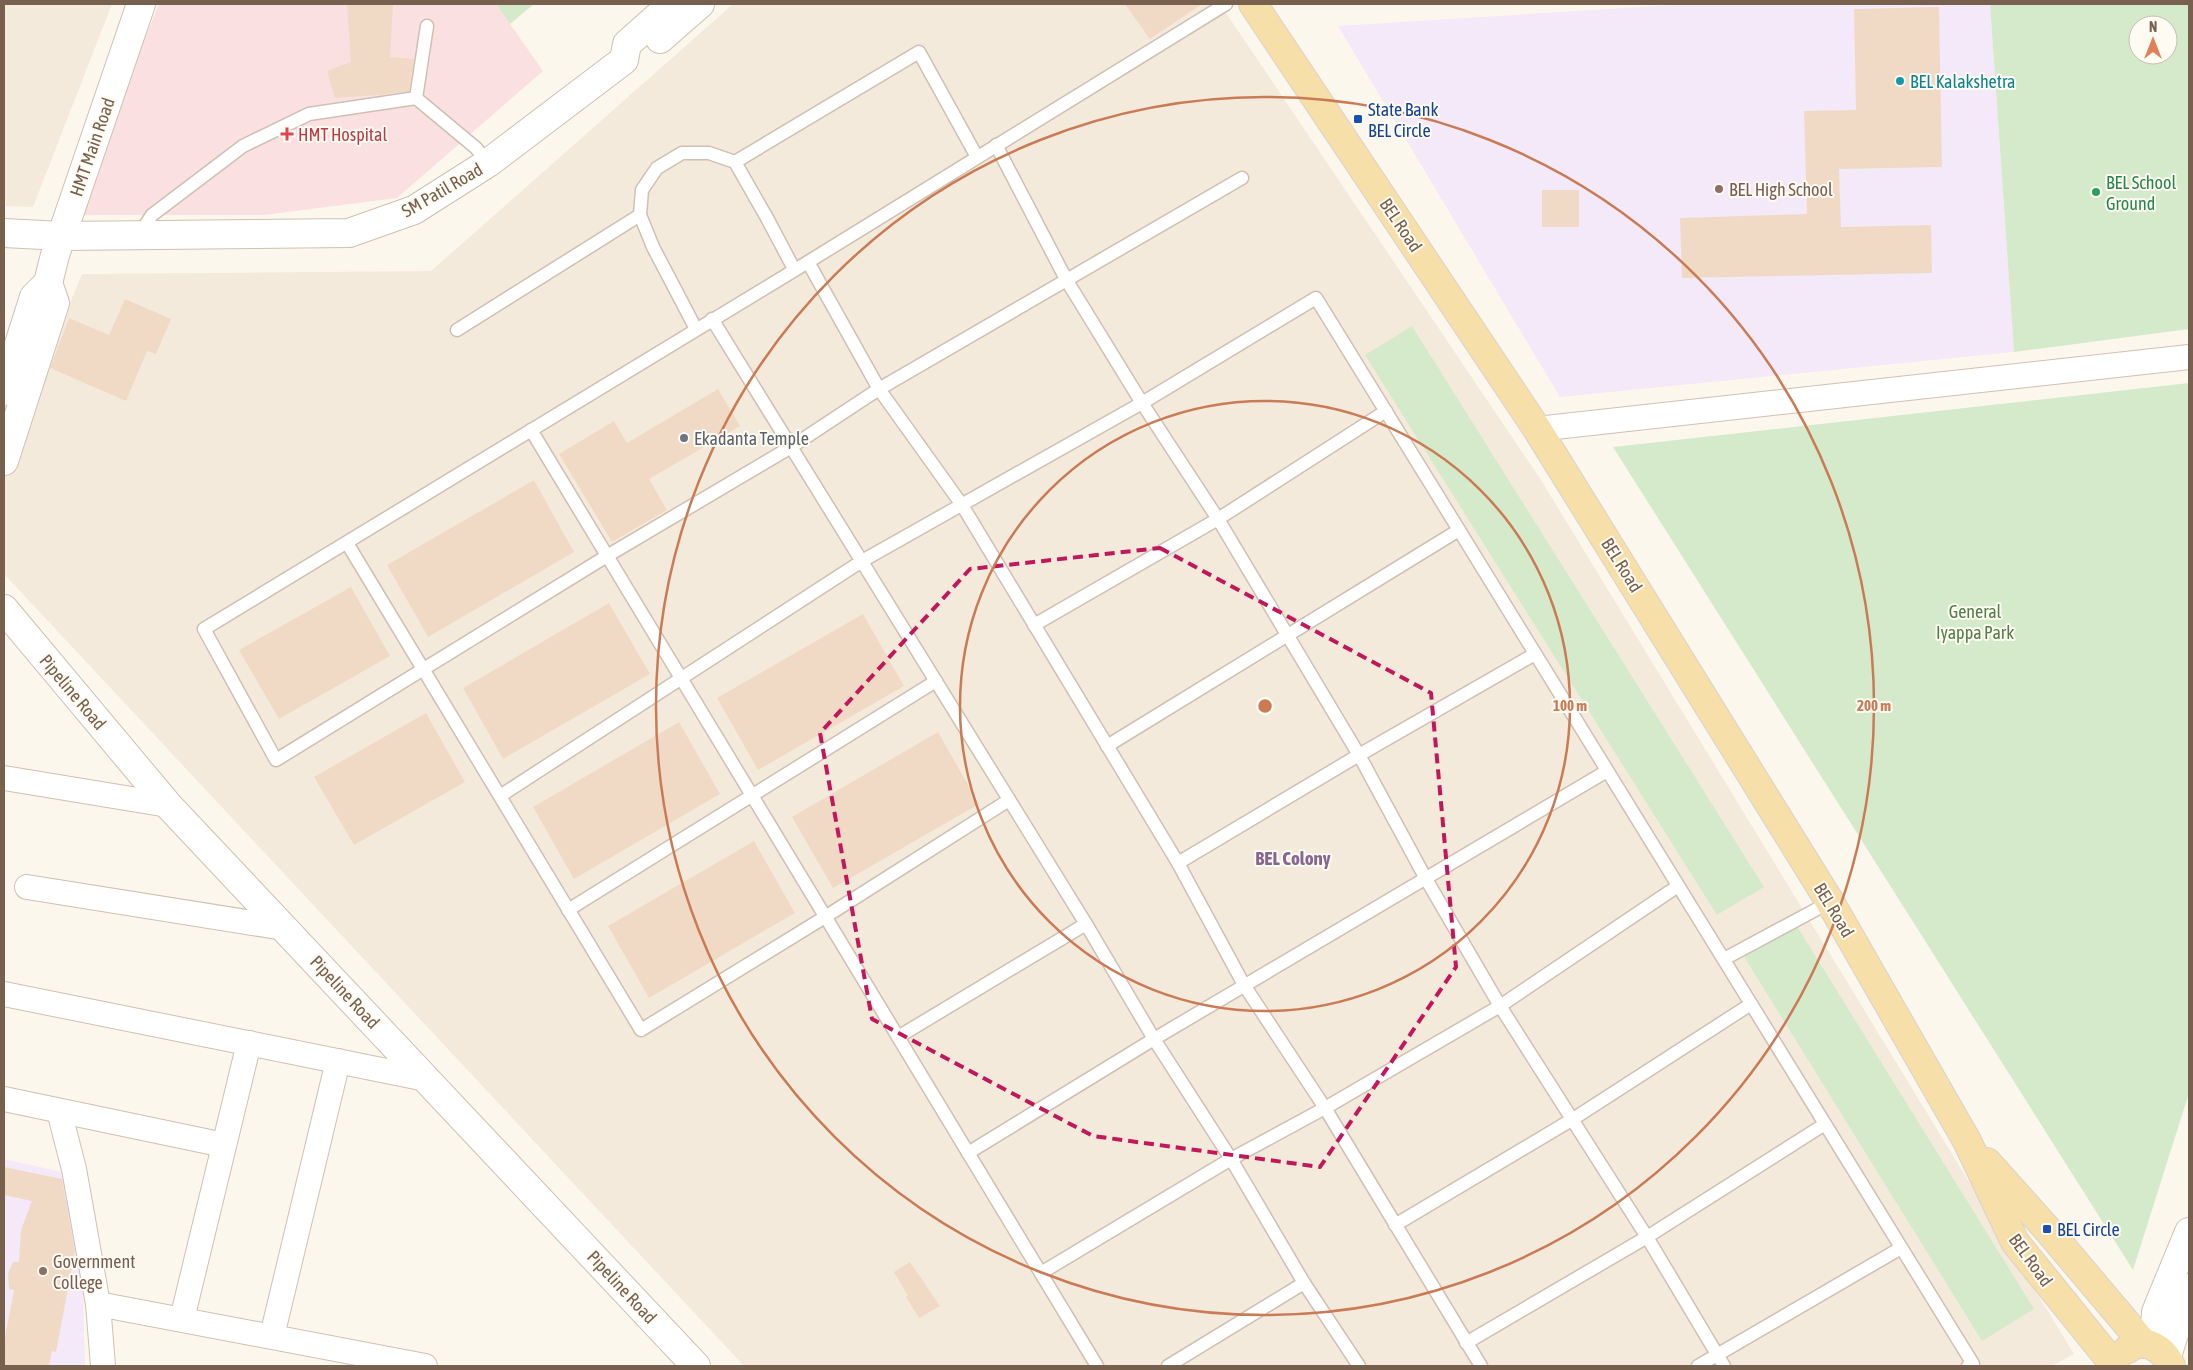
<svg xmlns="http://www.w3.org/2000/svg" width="2193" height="1370" font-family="'Asap Condensed',sans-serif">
<rect width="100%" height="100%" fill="#fcf7ed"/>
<g fill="#f4eadb">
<path d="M4 4H112L33 207 4 206Z"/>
<path d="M733 4H1220L1541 480 2074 1354 2052 1366H744L4 574V462L82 274 431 271Z"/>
</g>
<g fill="#f4e9f9">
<path d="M1688 4H1990L2014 352 1560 397 1338 26Z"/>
<path d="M4 1159 80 1176 85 1366H4Z"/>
</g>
<path fill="#fae0e1" d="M159 4H496L543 71 397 198 264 215H71Z"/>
<g fill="#d5eacb" fill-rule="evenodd">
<path d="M496 4H534L510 24Z"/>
<path d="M1990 4H2189V329L2014 352ZM2138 25H2168V55H2138Z"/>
<path d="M1412 326 1764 887 1717 915 1365 355Z"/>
<path d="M2189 383V1093L2133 1270 1613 447Z"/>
<path d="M1795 923 2034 1309 1982 1341 1743 955Z"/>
</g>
<g fill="#f1dac5">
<path d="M347 4H393L390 57 414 59 409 91 379 95 335 98 327 71 351 62Z"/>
<path d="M1125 4H1202L1150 39Z"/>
<path d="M1939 7 1942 167 1839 169 1841 227 1931 225 1932 273 1682 278 1680 218 1807 214 1804 111 1856 110 1854 9Z"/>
<rect x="1542" y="190" width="37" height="37"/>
<path d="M125 299 171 319 156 354 147 351 126 401 50 368 69 318 109 335Z"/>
<path d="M718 389 740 426 649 479 667 510 612 542 559 454 614 421 627 443Z"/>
<path d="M534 480 574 552 428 637 387 565Z"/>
<path d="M351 587 390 656 279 719 239 650Z"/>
<path d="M609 603 650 674 503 759 463 688Z"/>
<path d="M863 614 904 686 758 770 717 698Z"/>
<path d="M426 713 465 782 354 845 314 777Z"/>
<path d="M679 722 720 794 574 879 533 807Z"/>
<path d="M938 732 979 804 833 888 792 817Z"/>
<path d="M754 841 795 913 649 998 608 926Z"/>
<path d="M4 1167 62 1179 75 1251 56 1352 52 1351 49 1366H4V1343L14 1290 9 1289 8 1273 13 1262H19L21 1230 32 1201 4 1195Z"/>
<path d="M910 1262 940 1306 919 1318 906 1297 908 1296 894 1272Z"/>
</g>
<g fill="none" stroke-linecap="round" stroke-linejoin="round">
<defs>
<g id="service">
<path d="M1226 4 808 262 204 629 276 760 607 556 791 447 879 389 1242 178"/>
<path d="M416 98 476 148 488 163"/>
<path d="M996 145 1067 281 1142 403 1218 519 1359 755 1426 879 1500 1006 1647 1237 1724 1366"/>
<path d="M735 162 919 52 977 157"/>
<path d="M138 236 152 215 243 146 309 114 416 98 427 26"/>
<path d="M808 262 879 389 962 505 1178 863 1244 985 1325 1108 1481 1366"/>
<path d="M712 319 1086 924 1154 1039 1231 1159 1304 1283 1359 1366"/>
<path d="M696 329 653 247 640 215 642 190 657 168 682 153H709L735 162 767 218 794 269"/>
<path d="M457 330 640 215"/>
<path d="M531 430 1097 1366"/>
<path d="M347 543 641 1030 825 917 1009 800"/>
<path d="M1034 625 1218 519 1386 411"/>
<path d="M1107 746 1459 530"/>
<path d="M500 796 862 561 1142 403 1316 298 1973 1364 1968 1366"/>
<path d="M1178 863 1359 755 1535 654"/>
<path d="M568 910 936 681"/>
<path d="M1724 959 1830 902"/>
<path d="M898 1037 1086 924"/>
<path d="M968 1153 1154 1039 1607 771"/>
<path d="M1395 1225 1573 1119 1751 1004"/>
<path d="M1041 1273 1231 1159 1325 1108 1500 1006 1678 886"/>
<path d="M1466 1343 1647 1237 1825 1124"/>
<path d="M1168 1366 1304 1283"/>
<path d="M1698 1366 1901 1248"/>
</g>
<g id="minor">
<path d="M1537 429 2189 357"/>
<path d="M4 778 168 805"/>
<path d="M27 887 284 928"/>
<path d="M4 994 426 1079"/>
<path d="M4 1099 224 1145"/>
<path d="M59 1111 74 1169 98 1304"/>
<path d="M182 1319 249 1043"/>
<path d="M272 1336 338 1061"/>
<path d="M103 1366 98 1304 425 1366"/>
</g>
<g id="tertiary">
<path d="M660 39 700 4"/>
<path d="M4 233 62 236 349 233 414 210 488 163 624 60 627 44 672 4"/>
<path d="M4 391 34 297 48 283 55 255 141 4"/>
<path d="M4 461 55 303 48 283"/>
<path d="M4 609 168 805 696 1366"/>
</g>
<g id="secondary">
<path d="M2154 1346 2156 1312 2189 1232"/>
<path d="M2167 1356 2189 1288"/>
</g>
<g id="primary">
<path d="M1253 4 1537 429 1830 902 1967 1141 2015 1242 2115 1366"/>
<path d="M1987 1162 2047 1229 2144 1344"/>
<path d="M2128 1349C2144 1335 2165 1350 2171 1366"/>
</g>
</defs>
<use href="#service" stroke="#cfc0b1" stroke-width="15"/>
<use href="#minor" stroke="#cfc0b1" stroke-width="26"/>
<use href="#tertiary" stroke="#cfc0b1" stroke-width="30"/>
<use href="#secondary" stroke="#d2c1b0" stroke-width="30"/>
<use href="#primary" stroke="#d9d2ce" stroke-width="30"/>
<use href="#service" stroke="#fff" stroke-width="12"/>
<use href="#minor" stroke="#fff" stroke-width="24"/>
<use href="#tertiary" stroke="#fff" stroke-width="28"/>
<use href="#secondary" stroke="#fff" stroke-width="28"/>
<use href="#primary" stroke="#f7dfa9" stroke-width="28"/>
</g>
<path fill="none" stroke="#c2185b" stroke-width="4" stroke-dasharray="10 6" stroke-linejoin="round" d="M1160 548 1431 693 1456 967 1320 1167 1093 1136 872 1019 820 733 970 569Z"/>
<g fill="none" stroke="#cb7a56" stroke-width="2.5">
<circle cx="1265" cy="706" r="305"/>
<circle cx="1265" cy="706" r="609"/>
</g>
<circle fill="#0f9aa8" stroke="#fefbf3" stroke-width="2" cx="1900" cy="81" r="5"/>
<g fill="#1a4fb4" stroke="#fefbf3" stroke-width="2">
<rect x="1353" y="114" width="10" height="10" rx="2.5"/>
<rect x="2042" y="1224" width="10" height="10" rx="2.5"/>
</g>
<path fill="#e0444e" stroke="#fefbf3" stroke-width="2" d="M284.5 126.5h5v5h5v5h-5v5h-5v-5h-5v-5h5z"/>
<g fill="#8d6e63" stroke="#fefbf3" stroke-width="2">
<circle cx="1719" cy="189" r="5"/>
<circle cx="43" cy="1271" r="5"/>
</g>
<circle fill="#2e9e5b" stroke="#fefbf3" stroke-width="2" cx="2096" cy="192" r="5"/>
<circle fill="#6b7280" stroke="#fefbf3" stroke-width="2" cx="684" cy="438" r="5"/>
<g text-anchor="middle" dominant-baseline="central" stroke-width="4" stroke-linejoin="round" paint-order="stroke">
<g font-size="18" fill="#0d838f" stroke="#fefbf3" text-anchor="start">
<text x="1910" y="81">BEL Kalakshetra</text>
</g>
<g font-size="18" fill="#164399" stroke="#fefbf3" text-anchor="start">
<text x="1368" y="109">State Bank<tspan x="1368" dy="21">BEL Circle</tspan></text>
<text x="2057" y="1229">BEL Circle</text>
</g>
<g font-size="18" fill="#be3a42" stroke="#fefbf3" text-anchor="start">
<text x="298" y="134">HMT Hospital</text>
</g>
<g font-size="18" fill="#78604f" stroke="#fefbf3">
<text transform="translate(92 147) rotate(-71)">HMT Main Road</text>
<text transform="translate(442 190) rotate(-30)">SM Patil Road</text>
<text transform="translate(1401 225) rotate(56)">BEL Road</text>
<text transform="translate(1622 565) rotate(58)">BEL Road</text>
<text transform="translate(73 692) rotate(50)">Pipeline Road</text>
<text transform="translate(1834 910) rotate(59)">BEL Road</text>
<text transform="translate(345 992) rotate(47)">Pipeline Road</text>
<text transform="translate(2031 1260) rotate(54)">BEL Road</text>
<text transform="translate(622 1287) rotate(47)">Pipeline Road</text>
</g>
<g font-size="18" fill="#27864d" stroke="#fefbf3" text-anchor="start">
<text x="2106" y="182">BEL School<tspan x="2106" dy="21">Ground</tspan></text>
</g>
<g font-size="18" fill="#785e54" stroke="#fefbf3" text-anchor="start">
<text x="1729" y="189">BEL High School</text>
<text x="53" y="1261">Government<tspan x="53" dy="21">College</tspan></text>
</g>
<g font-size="18" fill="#5b616d" stroke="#fefbf3" text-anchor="start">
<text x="694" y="438">Ekadanta Temple</text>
</g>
<g font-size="18" fill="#547d47" stroke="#fefbf3">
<text x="1975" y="611">General<tspan x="1975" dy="21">Iyappa Park</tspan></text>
</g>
<g font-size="19" font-weight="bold" fill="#876792" stroke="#fefbf3">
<text x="1293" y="858">BEL Colony</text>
</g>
</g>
<circle cx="1265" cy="706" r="8" fill="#cb7a56" stroke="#fefbf3" stroke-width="2.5"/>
<g font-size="15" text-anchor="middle" font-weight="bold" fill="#cb7a56" stroke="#fefbf3" stroke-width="4" stroke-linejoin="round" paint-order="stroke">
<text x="1570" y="711">100 m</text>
<text x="1874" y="711">200 m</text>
</g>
<rect width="2193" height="1370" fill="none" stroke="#78604f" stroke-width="10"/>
<g transform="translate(2153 40)"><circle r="24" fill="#fefbf3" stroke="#c8bdb1"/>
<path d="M0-4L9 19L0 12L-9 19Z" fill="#e08058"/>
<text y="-8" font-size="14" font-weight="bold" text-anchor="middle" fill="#78604f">N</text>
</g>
</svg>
